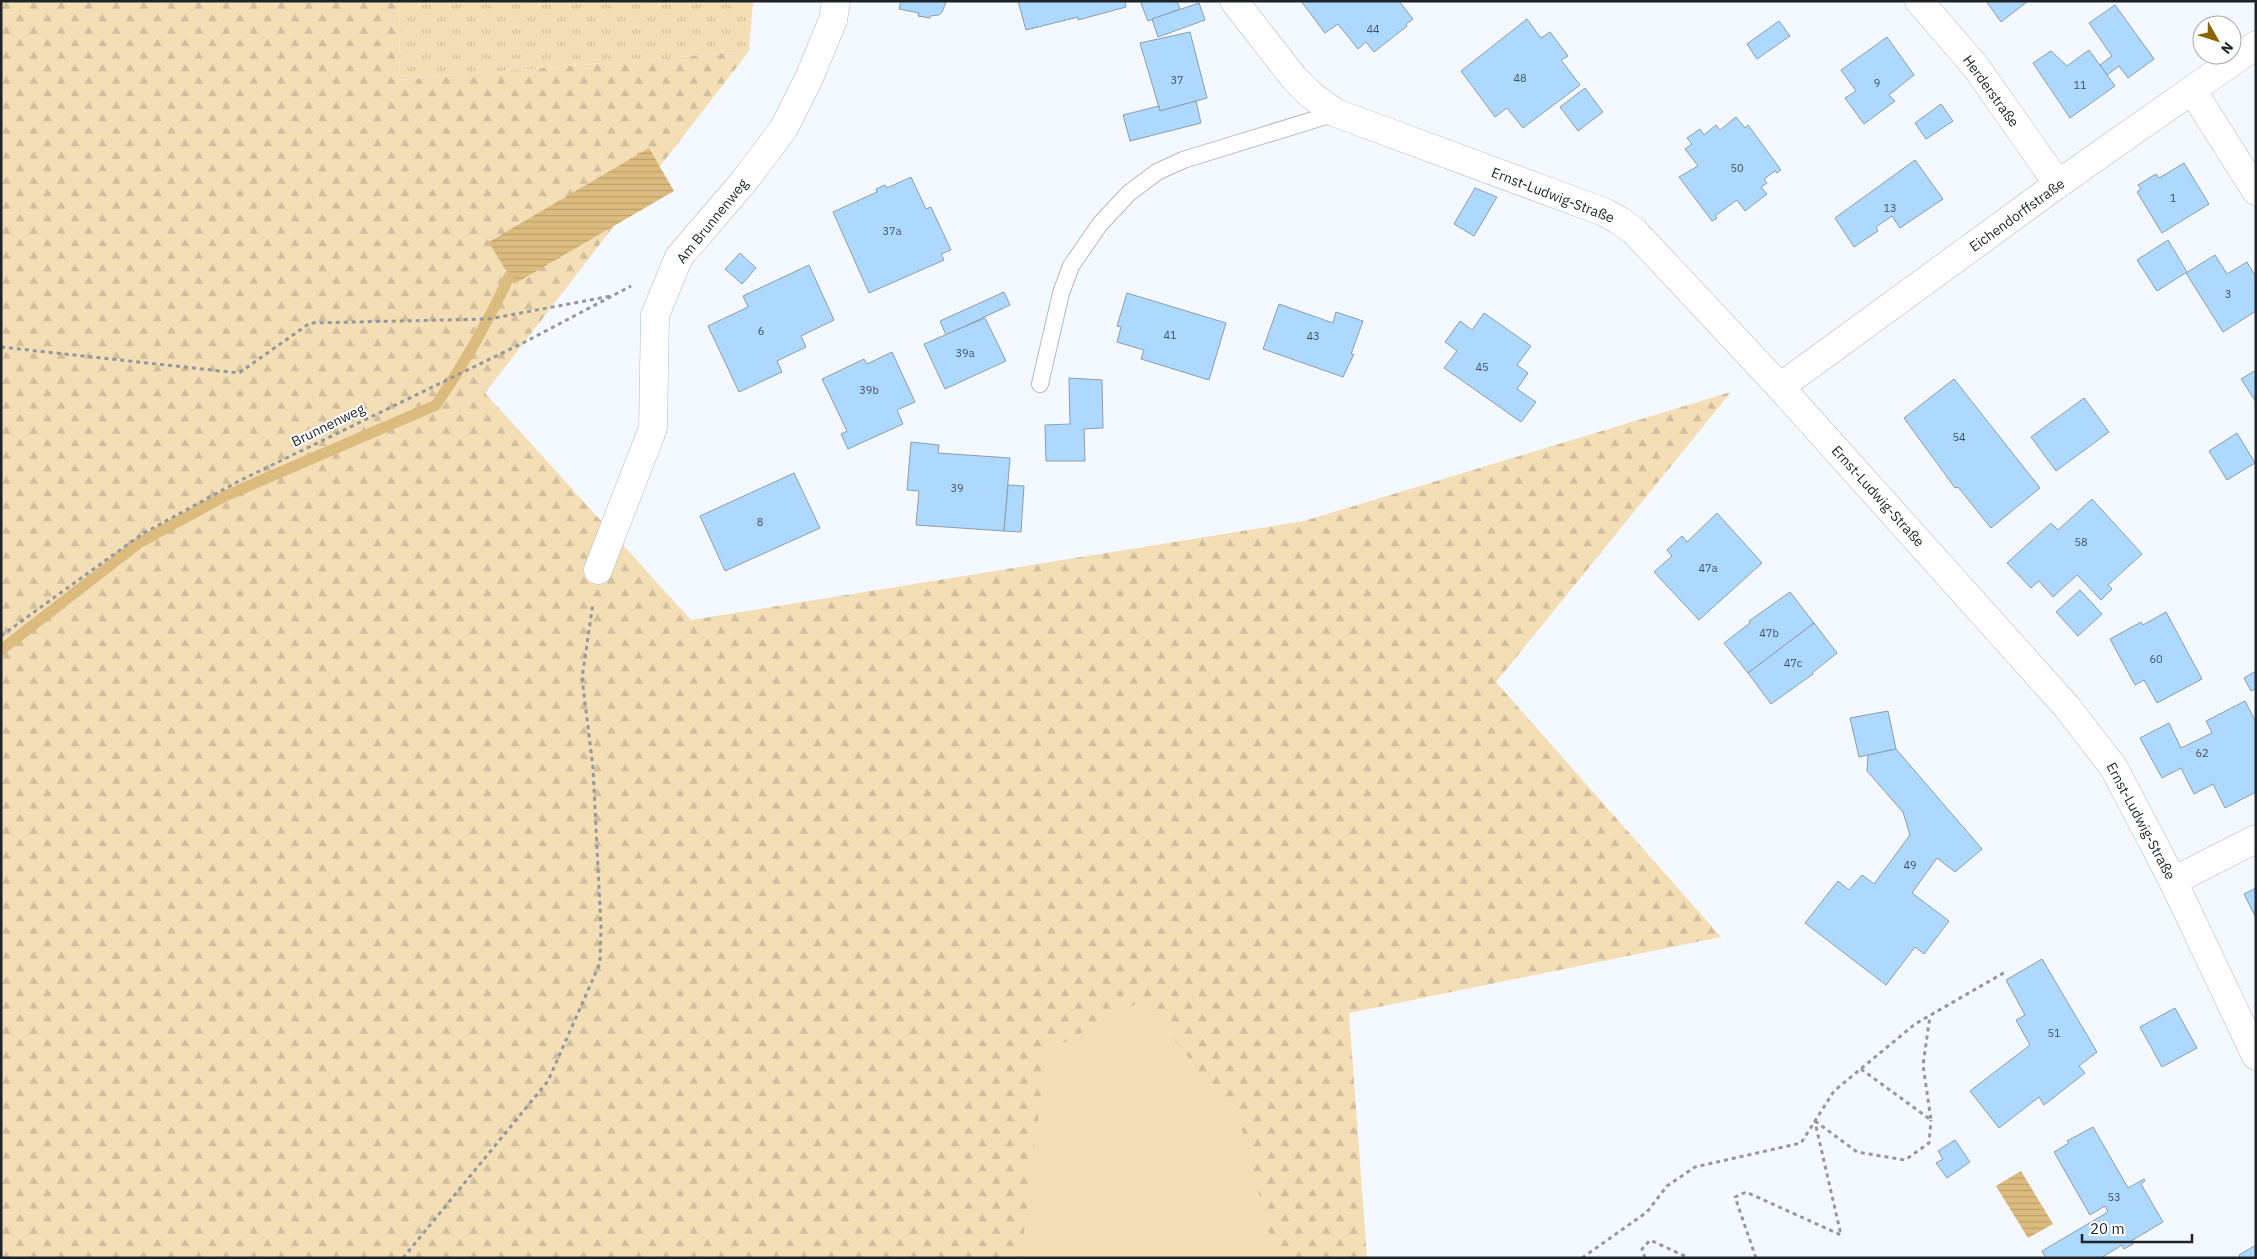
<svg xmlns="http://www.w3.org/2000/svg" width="2257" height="1259" font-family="'IBM Plex Sans',sans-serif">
<defs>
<pattern id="grass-tufts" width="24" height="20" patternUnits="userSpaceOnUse" patternTransform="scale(1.25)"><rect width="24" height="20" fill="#f4deb6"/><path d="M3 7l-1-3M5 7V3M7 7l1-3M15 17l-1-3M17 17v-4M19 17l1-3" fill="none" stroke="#d1be9c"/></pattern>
<pattern id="forest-firs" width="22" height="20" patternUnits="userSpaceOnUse" patternTransform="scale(1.25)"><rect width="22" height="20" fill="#f4deb6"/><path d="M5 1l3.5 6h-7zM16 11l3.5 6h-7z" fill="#d1be9c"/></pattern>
<pattern id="water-rules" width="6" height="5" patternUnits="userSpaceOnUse" patternTransform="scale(1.25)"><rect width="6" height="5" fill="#dcbb7e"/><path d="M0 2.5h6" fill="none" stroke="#bca06d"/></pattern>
</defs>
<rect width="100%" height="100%" fill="#f3f9ff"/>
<path fill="url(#grass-tufts)" d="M400 1H753L749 51 399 80Z"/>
<path fill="url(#forest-firs)" d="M1 1H400L399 80 749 51 485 393 691 620 1304 521 1731 392 1496 682 1721 937 1349 1013 1367 1258H1Z"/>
<path fill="#f4deb6" d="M1143 1000 1240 1123 1276 1258H1021L1046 1052Z"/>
<g fill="url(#water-rules)">
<path d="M649 148 674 191 514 284 489 242Z"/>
<path d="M2021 1171 2053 1224 2028 1238 1996 1186Z"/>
</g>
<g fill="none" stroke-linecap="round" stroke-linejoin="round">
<path stroke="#dcbb7e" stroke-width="11" d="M1 650 139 543 223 497 436 405C464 364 488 322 509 277"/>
</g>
<g fill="#add9fe" stroke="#8e9ca8">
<path d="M901 1H946V2L942 12 939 15 930 16V18L918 16 919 13 899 9Z"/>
<path d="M1018 1H1125L1126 7 1078 20V17L1026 30Z"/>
<path d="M1140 1H1177L1180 9 1148 21Z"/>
<path d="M1301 1H1399L1413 19 1406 24 1407 26 1374 52 1366 42 1358 49 1338 24 1325 33Z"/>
<path d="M1986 1H2028L2001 22Z"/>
<path d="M1199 3 1205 20 1158 37 1152 19Z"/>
<path d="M2115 5 2154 59 2128 78 2119 66 2107 75 2100 65 2112 56 2089 23Z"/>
<path d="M1527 19 1541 38 1550 32 1568 56 1561 60 1580 85 1523 128 1507 108 1495 117 1461 71Z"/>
<path d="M1779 21 1790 36 1757 59 1747 44Z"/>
<path d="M1190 32 1207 98 1160 111 1140 43Z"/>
<path d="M1887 37 1914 75 1889 95 1895 101 1864 124 1845 98 1856 91 1841 70Z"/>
<path d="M2089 50 2115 86 2070 118 2033 63 2051 51 2067 66Z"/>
<path d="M1585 88 1603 112 1578 131 1560 107Z"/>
<path d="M1196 101 1201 123 1130 141 1123 115 1159 106 1160 111Z"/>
<path d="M1941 104 1953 121 1926 139 1915 123Z"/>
<path d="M1736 117 1745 128 1748 125 1781 170 1777 173 1775 171 1764 179 1767 183 1761 187 1767 194 1745 211 1737 200 1715 216 1717 218 1712 221 1679 177 1698 166 1685 149 1692 144 1687 138 1700 129 1704 135 1716 125 1720 130Z"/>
<path d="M1915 160 1943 199 1900 228 1892 216 1876 227 1878 231 1854 247 1835 218Z"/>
<path d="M2184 163 2209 204 2162 233 2137 192 2141 189 2138 185 2156 174 2159 178Z"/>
<path d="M911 177 926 209 931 207 951 250 941 254 944 260 869 293 833 212 877 192 876 189 885 185 887 188Z"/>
<path d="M1475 188 1497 197 1474 236 1454 224Z"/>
<path d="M2168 240 2187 272 2157 291 2137 260Z"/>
<path d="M740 253 756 268 742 284 725 269Z"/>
<path d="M2215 255 2227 274 2247 262 2256 277V311L2223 332 2186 273Z"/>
<path d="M809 265 834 320 801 336 806 347 777 361 782 372 739 392 708 326 748 307 743 296Z"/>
<path d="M1004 292 1010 305 946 335 940 321Z"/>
<path d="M1127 293 1226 323 1209 380 1141 359 1144 350 1117 342 1121 327 1117 326Z"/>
<path d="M1279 304 1333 323 1336 312 1363 321 1351 354H1354L1343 377 1263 349Z"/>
<path d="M1484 313 1531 346 1517 365 1528 373 1517 389 1536 402 1521 422 1444 368 1457 351 1445 342 1460 321 1472 330Z"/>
<path d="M985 318 1006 361 945 389 924 344Z"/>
<path d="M892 352 915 402 897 410 903 424 848 449 841 434 847 431 822 379 864 359 867 364Z"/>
<path d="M2256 370V402L2241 379Z"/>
<path d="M1069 378 1102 380 1103 428 1084 429 1085 461H1046L1045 425 1070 424Z"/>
<path d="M1954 379 2040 488 1991 528 1958 487 1955 488 1904 418Z"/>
<path d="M2084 398 2109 432 2056 471 2031 437Z"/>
<path d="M2237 433 2255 463 2227 480 2209 451Z"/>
<path d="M911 442 939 445 938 453 1010 458 1004 531 916 525 919 491 907 490Z"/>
<path d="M794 473 820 528 725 571 700 516Z"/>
<path d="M1008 485 1024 486 1021 532 1004 531Z"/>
<path d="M2092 499 2142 554 2108 585 2112 589 2101 600 2077 575 2053 597 2039 581 2031 588 2007 563 2051 523 2058 530Z"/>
<path d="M1717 513 1762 563 1699 620 1654 572 1672 556 1667 550 1682 536 1687 542Z"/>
<path d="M2080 590 2102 614 2078 636 2056 612Z"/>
<path d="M1790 592 1814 623 1748 673 1724 643 1750 623 1749 621Z"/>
<path d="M2166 612 2202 679 2157 703 2144 680 2135 685 2110 639 2141 622 2143 625Z"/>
<path d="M1814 623 1837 653 1812 673 1813 674 1771 704 1748 673Z"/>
<path d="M2256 671V688L2251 691 2244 678Z"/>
<path d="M2245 701 2256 722V792L2225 808 2213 784 2194 794 2181 768 2162 778 2140 738 2169 723 2181 748 2212 733 2206 721Z"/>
<path d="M1888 711 1896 749 1859 757 1850 718Z"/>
<path d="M1896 749 1982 849 1955 872 1937 858 1912 893 1949 921 1924 954 1915 947 1886 985 1805 923 1838 881 1849 890 1862 875 1874 884 1910 835 1903 812 1867 771 1868 755Z"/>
<path d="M2256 888V918L2244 894Z"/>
<path d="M2042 959 2097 1052 2079 1066 2085 1073 2044 1105 2039 1097 1999 1128 1970 1091 2030 1045 2016 1020 2025 1015 2006 980Z"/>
<path d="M2175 1008 2197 1048 2162 1067 2140 1027Z"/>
<path d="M2093 1127 2128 1188 2144 1179 2145 1181 2141 1184 2163 1222 2131 1241 2133 1244 2124 1249 2122 1245 2101 1258H2046L2042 1251 2108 1212 2105 1206 2090 1215 2054 1152 2069 1143 2067 1141Z"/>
<path d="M1955 1140 1970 1162 1947 1178 1936 1163 1943 1159 1938 1151Z"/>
<path d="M2256 1245V1258H2240L2239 1255Z"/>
</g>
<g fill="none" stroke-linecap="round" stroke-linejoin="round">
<defs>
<path id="service" d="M1040 384 1061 293 1071 266 1100 224 1129 193 1157 172 1183 160 1336 113"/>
<g id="minor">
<path d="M1234 1 1294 78 1311 95 1336 113 1604 212 1620 221 1634 231 1780 387 2067 707 2114 768 2173 881 2256 1056"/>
<path d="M1919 1 1976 67 2058 184"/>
<path d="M2192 90 2256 191"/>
<path d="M1780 387 2058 184 2256 45"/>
<path d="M598 570 653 428 655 315 679 257 745 180 784 128 809 78 833 20 836 1"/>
<path d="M2173 881 2256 839"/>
</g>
</defs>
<use href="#service" stroke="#aebcc8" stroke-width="18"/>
<use href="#minor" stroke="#aebcc8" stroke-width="29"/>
<g stroke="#93989e" stroke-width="3" stroke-dasharray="4 4" stroke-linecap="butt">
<path d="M1 347 239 373 310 323 489 319 611 296"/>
<path d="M1 636 142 534 239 481 523 343 631 286"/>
<path d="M1861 1069 1931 1120 1923 1065 1930 1016"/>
<path d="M1815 1121 1857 1152 1905 1160 1929 1143 1931 1120"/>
<path d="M403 1258 548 1081 600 963 601 927 593 768 582 678 593 603"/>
<path d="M1582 1258 1647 1212 1667 1186 1695 1167 1801 1143 1834 1091 1915 1024 2007 971"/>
<path d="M1645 1258 1642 1249 1650 1240 1689 1258"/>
<path d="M1756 1258 1735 1197 1746 1192 1841 1235 1815 1122"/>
</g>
<use href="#service" stroke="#fff" stroke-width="16"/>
<use href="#minor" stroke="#fff" stroke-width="28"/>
</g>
<g text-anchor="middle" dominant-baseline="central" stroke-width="4" stroke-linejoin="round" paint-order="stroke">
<g font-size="11" fill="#42505e">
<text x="1373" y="29">44</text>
<text x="1520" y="78">48</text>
<text x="1177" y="80">37</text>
<text x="1877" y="83">9</text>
<text x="2080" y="85">11</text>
<text x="1737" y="168">50</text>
<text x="2173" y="198">1</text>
<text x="1890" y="208">13</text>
<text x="892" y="231">37a</text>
<text x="2228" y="294">3</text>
<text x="761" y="331">6</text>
<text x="1170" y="335">41</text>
<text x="1313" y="336">43</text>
<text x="965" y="353">39a</text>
<text x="1482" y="367">45</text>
<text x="869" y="390">39b</text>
<text x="1959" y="437">54</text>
<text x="957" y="488">39</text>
<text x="760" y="522">8</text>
<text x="2081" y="542">58</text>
<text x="1708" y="568">47a</text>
<text x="1769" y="633">47b</text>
<text x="2156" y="659">60</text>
<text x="1793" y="663">47c</text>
<text x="2202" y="753">62</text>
<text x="1910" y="865">49</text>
<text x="2054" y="1033">51</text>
<text x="2114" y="1197">53</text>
</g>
<g font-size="14" fill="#1e2328" stroke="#fff">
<text transform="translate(1991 91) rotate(54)">Herderstraße</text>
<text transform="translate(1553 195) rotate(21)">Ernst-Ludwig-Straße</text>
<text transform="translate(2017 215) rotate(-36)">Eichendorffstraße</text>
<text transform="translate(712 221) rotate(-51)">Am Brunnenweg</text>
<text transform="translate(328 425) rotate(-26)">Brunnenweg</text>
<text transform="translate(1878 496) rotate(48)">Ernst-Ludwig-Straße</text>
<text transform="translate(2141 821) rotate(62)">Ernst-Ludwig-Straße</text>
</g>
</g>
<rect width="2257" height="1259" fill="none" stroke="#1e2328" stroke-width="5"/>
<g transform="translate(2217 40) rotate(129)"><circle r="24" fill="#ffffff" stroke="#a5a7a9"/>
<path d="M0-4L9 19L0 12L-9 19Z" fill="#8b6505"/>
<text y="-8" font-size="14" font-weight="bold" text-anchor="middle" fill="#1e2328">N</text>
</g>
<path d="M2082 1234v8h110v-8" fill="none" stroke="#1e2328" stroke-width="2.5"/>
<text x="2090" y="1234" font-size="15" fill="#1e2328" stroke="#ffffff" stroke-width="4" paint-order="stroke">20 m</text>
</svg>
